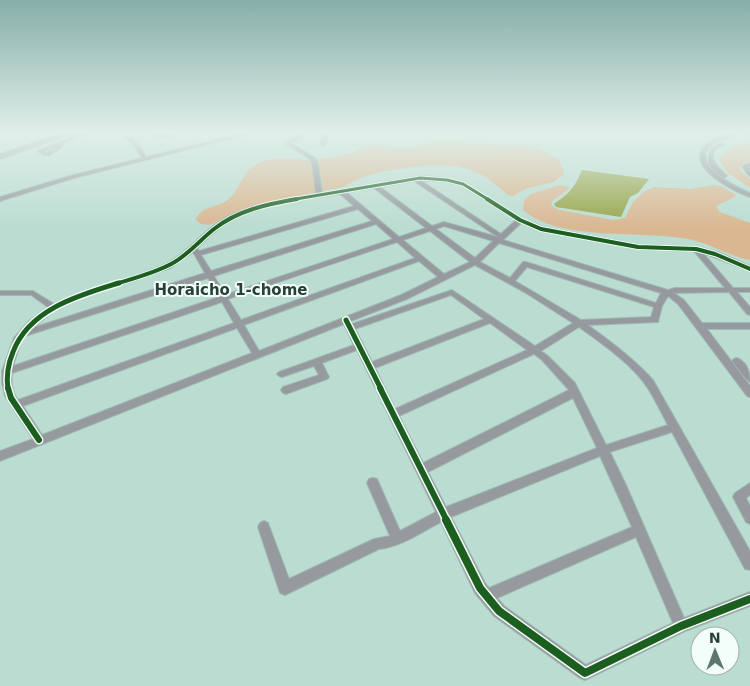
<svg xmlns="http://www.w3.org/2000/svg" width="750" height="686" font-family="'DejaVu Sans',sans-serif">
<rect width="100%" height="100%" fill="#badcd1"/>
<g fill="#dab791">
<path d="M430 140 536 147 558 159 564 170 563 175 554 182 525 189 513 196 508 195 486 177 468 169 453 166 430 165 385 171 365 176 343 187 263 203 209 225 201 224 196 220C199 207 217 207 226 201 239 193 240 176 252 167 273 152 296 162 319 159 330 157 342 155 353 152 360 150 366 145 375 146 393 146 415 154 430 140Z"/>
<path d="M750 143V162L742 164 740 170 750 179V188L727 172 719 159 732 146Z"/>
<path d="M560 185 570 187C564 194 556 196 551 203L553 207 560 210 613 220 625 218 633 202 645 191 654 187 690 189 714 185 723 187 736 195C731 201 722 201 716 207L720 212 750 223V260C728 256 710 243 688 239 641 230 560 242 523 210L524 200 531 194Z"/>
</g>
<path fill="#96a448" d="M582 170 649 179 638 193 630 197 621 217 556 207 554 204C571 192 574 188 582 170Z"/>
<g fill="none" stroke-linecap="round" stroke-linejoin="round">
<defs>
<g id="minor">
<path d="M82 133H89L64 143 61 148 49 155H45L37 151ZM56 147 47 152 45 151Z"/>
<path d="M149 133 171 135 173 136C166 139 155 138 149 133Z"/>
<path d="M245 133H253L74 178 0 201V197L70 176 142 158 133 144 125 138V136C136 137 141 148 146 157Z"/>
<path d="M298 133H302L303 137 291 143 315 158 318 164 322 193 420 176 447 178 465 183 522 219 543 227 638 245 696 247 718 252 750 266V271L703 253 733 288H750V292H737L750 307V315L747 314 729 292 674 293 684 300 702 323H750V329H707L750 386V397L747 396 678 304 668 296 662 306 658 322 588 325C611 342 634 359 653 380L750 551V570L745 569 672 432 610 452 626 485 684 618 750 592V606L685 631 585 680 580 678 494 616 475 593 441 522C421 532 401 547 379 549L285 595 280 593 258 527 260 523 264 521 268 523 289 579 374 539 390 536 367 483 369 479 373 478 377 479 400 531 436 512 357 350 322 363 329 377 327 379 286 394 283 393 281 390 283 387 319 375 314 366 282 377 279 376 277 374 279 372 354 345 344 324 0 461V451L33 439 5 396 2 383V371L14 338 29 321 48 307 31 295H0V291H33L54 304C90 287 130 281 166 264 186 254 199 236 217 223 246 204 282 200 316 194L312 164 310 159 284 143 298 136ZM420 180 447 182 461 185 516 220 501 234ZM414 181 498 237 444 222 432 226 380 187ZM374 188 426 228 399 237 346 192ZM340 194 354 206 199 251 197 248C205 240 214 232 223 225 257 203 301 200 340 194ZM358 209 372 221 211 271 201 255ZM521 223 541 231 638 249 694 251 725 288H675L668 290 503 240ZM376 224 393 239 225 295 214 276ZM444 226 493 241 475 258 436 229ZM430 231 470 262 444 274 403 240ZM397 242 415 258 241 320 228 299ZM499 243 661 293 656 303 526 262H523L510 278 480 262ZM193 252 205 273 32 328 54 311 77 300 170 268ZM419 261 438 277 401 295 259 351 244 325ZM475 265 526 293 573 323 535 346 452 290 352 324 351 321 407 299ZM527 267 654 307 651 317 581 320 515 281ZM208 278 219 297 13 366 21 341 25 336ZM451 295 484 319 372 362 355 329ZM222 302 234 323 18 400C12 393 11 382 12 373ZM490 323 527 350 395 409 375 368ZM579 327C600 342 633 365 647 387 655 399 661 412 668 425L606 445 575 383 548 356 541 351ZM237 328 252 353 42 435 23 406ZM534 354 542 360 569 390 423 463 399 416ZM573 398 597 448 446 507 428 472ZM600 456 632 527 489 588 485 583 451 517ZM636 537 673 623 586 665 504 606 497 598Z"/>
<path d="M324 133H328L326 144 323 146 320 144Z"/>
<path d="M732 133H739C730 138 714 140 708 149 695 168 737 187 750 193V197C735 192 686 168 704 147 711 139 723 136 732 133Z"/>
<path d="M744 133H750V135L744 134Z"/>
<path d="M721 143 724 145C721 147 718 147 716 149 706 159 721 169 727 176L724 178C710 170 704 162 712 147Z"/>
<path d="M750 163V167H748L750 170V176L748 175 742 166Z"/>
<path d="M737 358C747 362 750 372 750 382L747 380 732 361 734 359Z"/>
<path d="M750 483V495L746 498 750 506V524L746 522 733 497 735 493Z"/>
</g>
<path id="highway" d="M62 133H74L0 159V154Z"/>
</defs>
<use href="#minor" stroke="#9fbab2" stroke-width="2"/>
<use href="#highway" stroke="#9fbab2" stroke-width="2"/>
<use href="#minor" fill="#969a9f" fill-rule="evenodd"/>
<use href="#highway" fill="#93a2a2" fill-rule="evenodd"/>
<defs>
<path id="cycleway-far4" d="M290 200 420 178 447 180 463 184 489 200"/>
<g id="cycleway-far3">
<path d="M487 199 520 220 541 229 638 247 696 249 715 254 750 269"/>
<path d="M115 284C135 278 155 273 173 263 189 254 200 240 214 229 238 210 268 204 297 199"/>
</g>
<g id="cycleway-far2">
<path d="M346 320 381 389"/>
<path d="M8 389C6 376 8 364 13 352 29 309 80 295 119 283"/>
</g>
<g id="cycleway-far1">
<path d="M8 388 11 398 39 440"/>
<path d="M380 388 447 521"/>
</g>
<path id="cycleway" d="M446 520 480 588 499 611 585 673 681 626 750 599"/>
</defs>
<use href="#cycleway-far4" stroke="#f3fefa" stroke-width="5"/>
<use href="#cycleway-far3" stroke="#f3fefa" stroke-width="6"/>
<use href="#cycleway-far2" stroke="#f3fefa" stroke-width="8"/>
<use href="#cycleway-far1" stroke="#f3fefa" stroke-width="9"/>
<use href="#cycleway" stroke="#f3fefa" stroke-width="11"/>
<use href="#cycleway-far4" stroke="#1b5e20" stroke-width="3"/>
<use href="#cycleway-far3" stroke="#1b5e20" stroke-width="4"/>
<use href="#cycleway-far2" stroke="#1b5e20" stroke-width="5"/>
<use href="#cycleway-far1" stroke="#1b5e20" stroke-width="6"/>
<use href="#cycleway" stroke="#1b5e20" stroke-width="8"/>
</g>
<linearGradient id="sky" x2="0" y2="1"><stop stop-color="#87aea8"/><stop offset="0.58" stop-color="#e0efea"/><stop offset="1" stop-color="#e0efea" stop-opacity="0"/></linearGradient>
<rect width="750" height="229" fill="url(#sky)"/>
<g text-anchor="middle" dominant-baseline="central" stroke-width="4" stroke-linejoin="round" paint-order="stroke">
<g font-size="15" font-weight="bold" fill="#284039" stroke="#f3fefa">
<text x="231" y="290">Horaicho 1-chome</text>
</g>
</g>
<g transform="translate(715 651) rotate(359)"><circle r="24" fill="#f3fefa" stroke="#a2b2ad"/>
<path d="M0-4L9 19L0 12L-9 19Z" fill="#5b776e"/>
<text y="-8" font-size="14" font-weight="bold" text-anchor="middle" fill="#284039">N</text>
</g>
</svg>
